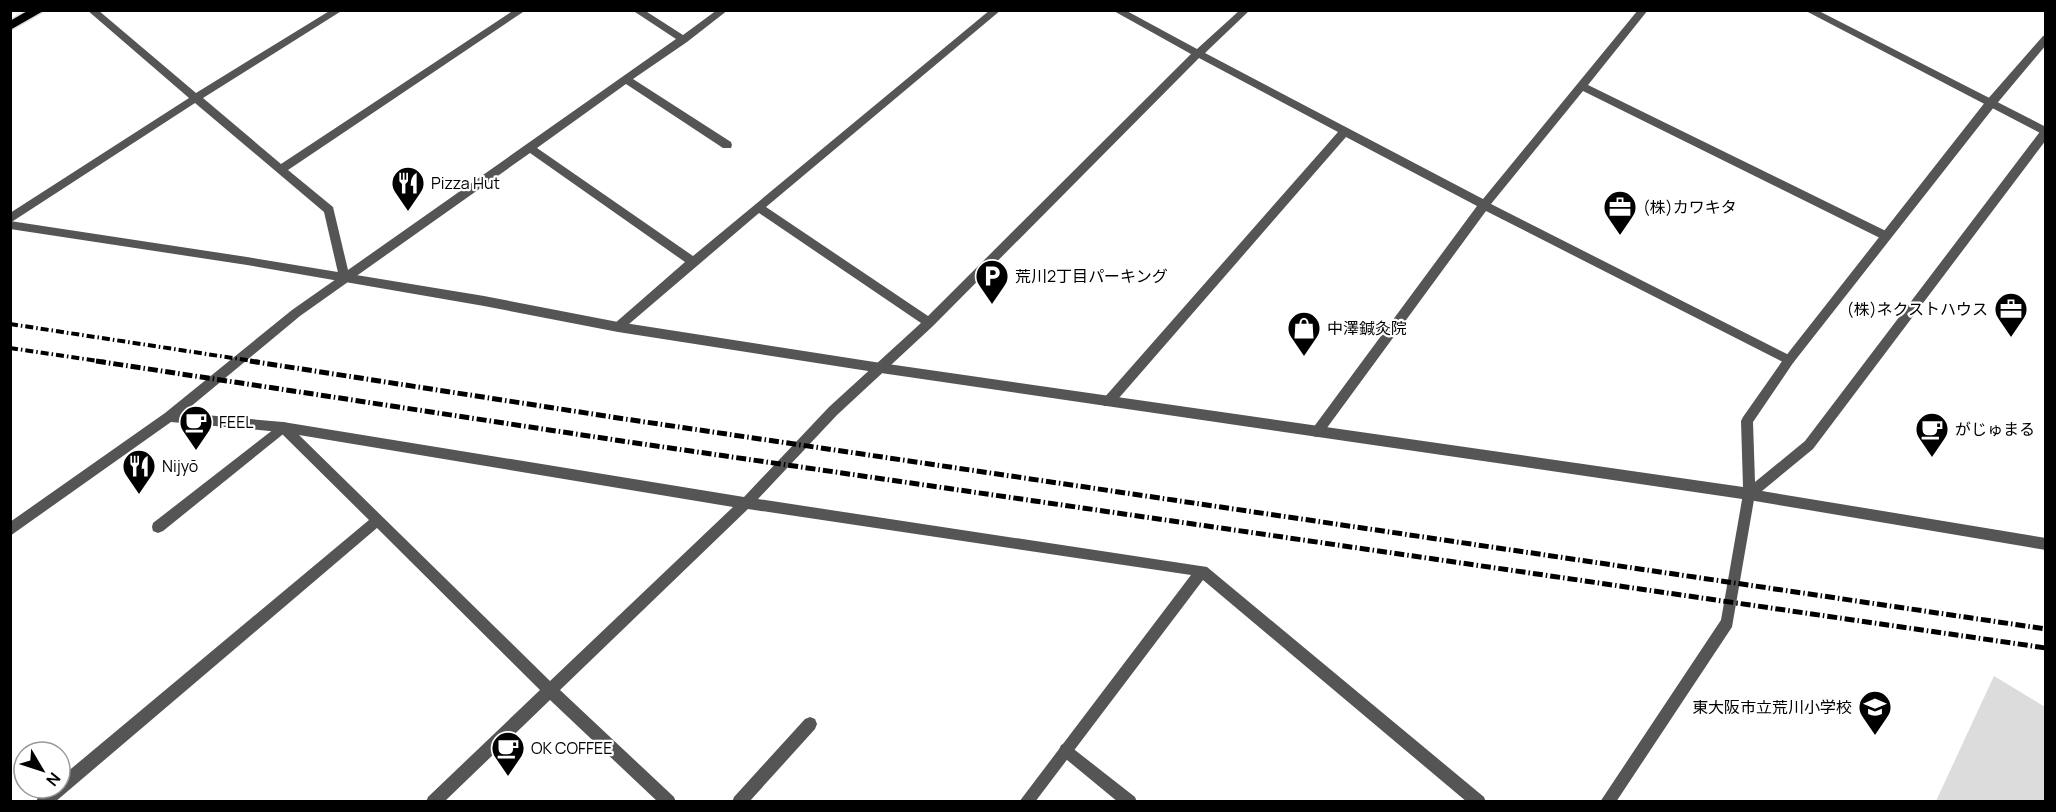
<svg xmlns="http://www.w3.org/2000/svg" width="2056" height="812" font-family="Manrope,'Noto Sans JP',sans-serif">
<rect width="100%" height="100%" fill="#fff"/>
<path fill="#dcdcdc" d="M1994 676 2045 707V801H1936Z"/>
<g fill="none" stroke-linecap="round" stroke-linejoin="round">
<defs>
<path id="primary" d="M29 10H45L10 30V21Z"/>
</defs>
<use href="#primary" stroke="#dbdbdb" stroke-width="3"/>
<g fill="#555" fill-rule="evenodd">
<path d="M283 422 287 423 289 427 287 431 163 531 158 533 153 531 152 527 153 523Z"/>
<path d="M810 717 815 719 817 724 815 729 749 802H732L734 797 805 719Z"/>
<path d="M1066 743 1135 797 1137 802H1118L1061 755 1059 750 1061 745Z"/>
</g>
<g fill="#555" fill-rule="evenodd">
<path d="M87 10H98L196 93 331 10H343L203 98 281 164 514 10H526L288 170 333 207 348 270 676 39 632 10H644L683 35 717 10H728L687 42 633 79 731 142 732 145 731 148H723L626 84 537 148 693 256 990 10H1001L766 207 928 316 1191 54 1112 10H1125L1197 49 1240 10H1250L1205 53 1483 199 1638 10H1648L1588 85 1890 233 1891 236 1886 240 1882 239 1583 91 1491 204 1793 357 1795 360 1793 363H1785L1486 211 1321 436 1317 437 1313 436 1311 432 1313 428 1477 206 1346 137 1112 406H1104L1102 402 1104 398 1338 132 1199 58 933 326 837 415 758 499 1207 567 1484 797 1486 802H1467L1203 580 1035 802H1019L1191 575 748 509 560 690 674 797 676 802H658L550 700 444 802H426L428 797 540 690 377 528 55 802H36L38 797 48 788H60V778L369 520 280 432 171 422 10 536V522L165 413 292 310 339 277 324 212 195 103 10 223V213L189 98ZM530 153 685 262 614 324 612 327 614 330H622L759 213 921 323 829 407 744 497 283 422 183 413 300 316ZM299 435 733 507 550 681Z"/>
<path d="M1804 10H1817L2046 127V136Z"/>
<path d="M1749 488 1753 490 1755 494 1732 627 1616 802H1600L1721 620 1743 494 1745 490Z"/>
</g>
<path fill="#555" fill-rule="evenodd" d="M2046 35V45L1994 107 1793 363 1753 422 1755 482 1805 441 2042 129 2046 128V140L1813 449 1762 491 2046 538V550L1749 500 881 373 618 332 484 306 247 265 10 229V221L247 257 484 296 618 322 881 363 1743 487 1741 421 1743 417 1785 357 1986 101 2043 36Z"/>
<use href="#primary" fill="#000" fill-rule="evenodd"/>
<g stroke="#000" stroke-width="4" stroke-dasharray="8 3 1.5 3" stroke-linecap="butt">
<path d="M10 324 259 362"/>
<path d="M10 348 105 362"/>
</g>
<g stroke="#000" stroke-width="5" stroke-dasharray="10 3 1.5 3" stroke-linecap="butt">
<path d="M96 361 622 441 2046 648"/>
<path d="M250 361 625 419 2046 629"/>
</g>
</g>
<defs>
<symbol id="restaurant-pin" viewBox="-11 -11 22 30"><path d="M0 17L-7.5 6A9.5 9.5 0 1 1 7.5 6Z" fill="#000" stroke="#fff"/><path d="M-5-6h1v4h1v-4h1v4h1v-4h1v5L-1.5 .5V6h-2V.5L-5-1ZM5-6V6H3V1.5H1.5Q1.5-4 5-6Z" fill="#fff"/></symbol>
<symbol id="office-pin" viewBox="-11 -11 22 30"><path d="M0 17L-7.5 6A9.5 9.5 0 1 1 7.5 6Z" fill="#000" stroke="#fff"/><path d="M-6-3h4V-5.5h4V-3h4V5H-6ZM-1-4.5V-3h2v-1.5ZM-6 0V1H6V0Z" fill="#fff"/></symbol>
<symbol id="parking-pin" viewBox="-11 -11 22 30"><path d="M0 17L-7.5 6A9.5 9.5 0 1 1 7.5 6Z" fill="#000" stroke="#fff"/><path d="M-3.5-5.5H1a3.5 3.5 0 0 1 0 7H-1V5.5H-3.5ZM-1-3.4V-.6H.8a1.4 1.4 0 0 0 0-2.8Z" fill="#fff"/></symbol>
<symbol id="shop-pin" viewBox="-11 -11 22 30"><path d="M0 17L-7.5 6A9.5 9.5 0 1 1 7.5 6Z" fill="#000" stroke="#fff"/><path d="M-5-2.5h2.3a2.7 3.5 0 0 1 5.4 0H5L5.5 6h-11ZM-1.5-2.5h3a1.5 2.3 0 0 0-3 0Z" fill="#fff"/></symbol>
<symbol id="cafe-pin" viewBox="-11 -11 22 30"><path d="M0 17L-7.5 6A9.5 9.5 0 1 1 7.5 6Z" fill="#000" stroke="#fff"/><path d="M-5.5-4.5H6V0H3Q3 3.5 0 3.5H-2.5Q-5.5 3.5-5.5 0ZM3-3.2v2h1.7v-2ZM-6 4.5H4V6H-6Z" fill="#fff"/></symbol>
<symbol id="school-pin" viewBox="-11 -11 22 30"><path d="M0 17L-7.5 6A9.5 9.5 0 1 1 7.5 6Z" fill="#000" stroke="#fff"/><path d="M0-5L7-2L0 1L-7-2ZM-4 1L0 2.5L4 1V4Q0 6-4 4Z" fill="#fff"/></symbol>
</defs>
<g fill-rule="evenodd">
<use href="#restaurant-pin" x="389" y="164" width="38" height="52"/>
<use href="#office-pin" x="1601" y="188" width="38" height="52"/>
<use href="#parking-pin" x="973" y="257" width="38" height="52"/>
<use href="#office-pin" x="1992" y="290" width="38" height="52"/>
<use href="#shop-pin" x="1285" y="309" width="38" height="52"/>
<use href="#cafe-pin" x="177" y="403" width="38" height="52"/>
<use href="#cafe-pin" x="1913" y="410" width="38" height="52"/>
<use href="#restaurant-pin" x="120" y="447" width="38" height="52"/>
<use href="#school-pin" x="1856" y="688" width="38" height="52"/>
<use href="#cafe-pin" x="489" y="729" width="38" height="52"/>
</g>
<g text-anchor="middle" dominant-baseline="central" stroke-width="4.5" stroke-linejoin="round" paint-order="stroke">
<g font-size="16" fill="#000" stroke="#fff" text-anchor="start">
<text x="431" y="183">Pizza Hut</text>
<text x="1643" y="207">(株)カワキタ</text>
<text x="1015" y="276">荒川2丁目パーキング</text>
<text x="1988" y="309" text-anchor="end">(株)ネクストハウス</text>
<text x="1327" y="328">中澤鍼灸院</text>
<text x="219" y="422">FEEL</text>
<text x="1955" y="429">がじゅまる</text>
<text x="162" y="466">Nijyō</text>
<text x="1852" y="707" text-anchor="end">東大阪市立荒川小学校</text>
<text x="531" y="748">OK COFFEE</text>
</g>
</g>
<rect width="2056" height="812" fill="none" stroke="#000000" stroke-width="24"/>
<g transform="translate(42 770) rotate(129)"><circle r="28" fill="#ffffff" stroke="#999999" stroke-width="1.5"/>
<path d="M0-4.5L10 22L0 15L-10 22Z" fill="#000000"/>
<text y="-9" font-size="16" font-weight="bold" text-anchor="middle" fill="#000000">N</text>
</g>
</svg>
